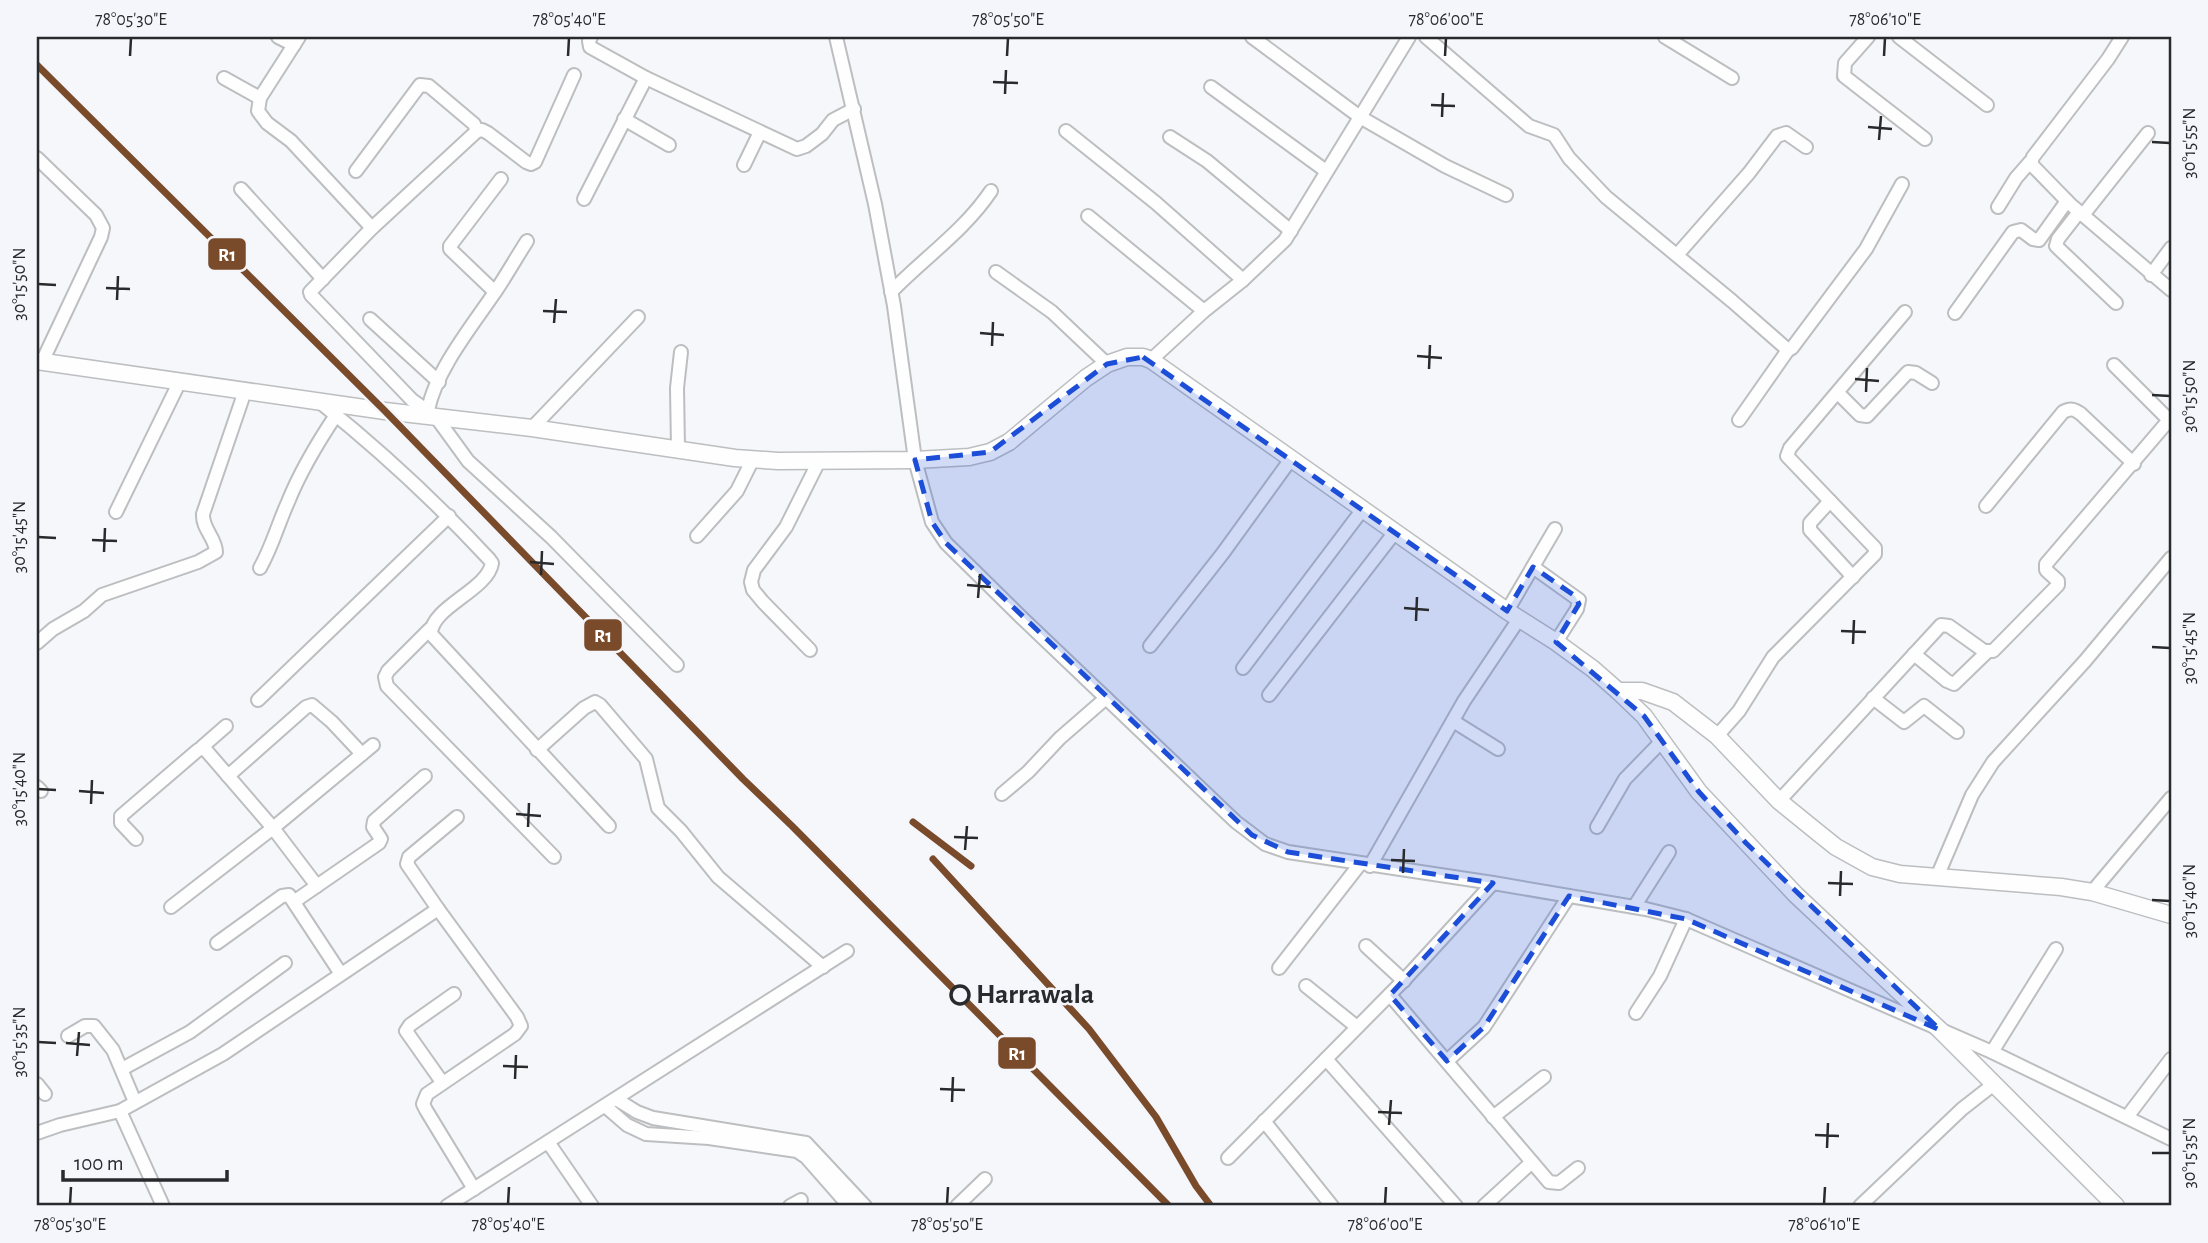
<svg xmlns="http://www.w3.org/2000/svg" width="2208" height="1243" font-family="'Alegreya Sans',sans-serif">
<rect width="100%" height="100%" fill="#f5f7fa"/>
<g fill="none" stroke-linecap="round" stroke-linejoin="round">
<defs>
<g id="minor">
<path d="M278 37 294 45"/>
<path d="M299 37 260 98 258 111 267 123 291 141 372 228"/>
<path d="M591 37 589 41 590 47 646 78 797 149 806 146 822 134 833 120 854 109"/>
<path d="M836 37 875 204 894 306 915 460 932 522 946 543 1021 617 1236 822 1265 844 1288 852 1493 883 1646 909 1686 919 1992 1052 2171 1139"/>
<path d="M1252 37 1360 117 1445 166 1506 195"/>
<path d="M1426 37 1529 126 1554 135 1569 158 1606 197 1732 301 1788 350 1792 348 1866 249 1902 184"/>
<path d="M1665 37 1732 78"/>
<path d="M1868 37 1845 63 1844 76 1925 139"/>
<path d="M1899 37 1987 105"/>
<path d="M2122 37 2108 59 2033 157 2031 164 2070 204 2171 290"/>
<path d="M574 75 535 162 531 164 526 162 488 133 482 130 477 131 372 228 310 292 311 295 412 400 436 417 468 461 551 537 677 665"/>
<path d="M224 78 260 98"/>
<path d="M1211 87 1326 171"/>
<path d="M624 119 669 145"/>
<path d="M1066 131 1156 203 1243 280"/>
<path d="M1170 137 1207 161 1291 231"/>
<path d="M37 158 96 215 103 228 101 237 42 362"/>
<path d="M744 165 760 132"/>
<path d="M356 171 420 85 429 86 474 124 477 131"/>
<path d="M241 189 323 279"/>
<path d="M584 199 646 78"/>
<path d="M1998 207 2016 178 2030 162"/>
<path d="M2079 212 2058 239 2056 246 2116 303"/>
<path d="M2083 215 2148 133"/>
<path d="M1088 216 1204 311"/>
<path d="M1677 255 1749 173 1777 136 1786 133 1806 147"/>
<path d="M996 272 1052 312 1107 364"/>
<path d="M2151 275 2171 248"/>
<path d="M495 292 450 249V246L501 179"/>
<path d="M891 292C924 258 964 231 991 191"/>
<path d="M1955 313 2013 232 2021 230 2033 239 2039 240 2067 201"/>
<path d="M370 319 439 382"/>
<path d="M1151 360 1204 311 1243 280 1285 240 1409 37"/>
<path d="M2114 365 2171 422"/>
<path d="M1838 393 1860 415 1867 416 1908 372 1916 373 1932 383"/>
<path d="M321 403C381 451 436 502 489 559L492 563C488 590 431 607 431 634L609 826"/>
<path d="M428 410C436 370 472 326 495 292 506 276 516 258 527 241"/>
<path d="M1739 420 1788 350"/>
<path d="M532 428 638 317"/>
<path d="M678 448 677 388 681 352"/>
<path d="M1830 501 1810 523V530L1853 577"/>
<path d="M1986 506 2063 412C2071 408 2074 409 2081 414L2134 464"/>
<path d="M116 512 180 381"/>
<path d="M697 536 737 491 753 459"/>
<path d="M1533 567 1579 600 1577 609 1556 642"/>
<path d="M260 568C272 547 278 524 288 502 300 472 318 442 336 415"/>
<path d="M1507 611 1555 529"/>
<path d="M430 629 388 671 385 677 387 686 554 857"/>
<path d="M37 643 53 629 84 611 102 595 198 562 216 552C216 538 202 529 203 514L245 391"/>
<path d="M1150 646 1223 553 1291 459"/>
<path d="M810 650 763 602 753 590 751 582 754 570 786 527 819 461"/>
<path d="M1914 654 1947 681 1954 684 1987 652"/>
<path d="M1243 668 1363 509"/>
<path d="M1269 695 1395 532"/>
<path d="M1873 698 1904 722 1924 706 1957 732"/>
<path d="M258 700 449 516"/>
<path d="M1453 721 1498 749"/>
<path d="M1717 736 1739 711 1773 657 1875 554V548L1787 456 1790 448 1905 312"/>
<path d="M202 747 226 726"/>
<path d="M537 750 584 708 595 702 600 705 646 759 658 808 681 831 718 877 823 967"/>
<path d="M228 776 306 707 312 705 332 722 362 754"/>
<path d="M37 787 41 791"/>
<path d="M1002 794 1028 772 1060 738 1106 698"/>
<path d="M1779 801 1941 625 1949 626 1984 651H1993L2058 585V581L2046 570V564L2169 420"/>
<path d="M457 817 409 857 407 864 438 909 517 1017 521 1026 515 1034 427 1094 423 1104 426 1110 474 1189"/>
<path d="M1597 827 1625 779 1663 740"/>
<path d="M136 839 121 823V816L198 750 204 748 273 828 317 886"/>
<path d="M1370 866 1464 701 1519 619"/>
<path d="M1937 877 1972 795 1993 762 2085 661 2171 558"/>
<path d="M2092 892 2171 798"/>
<path d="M295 901 379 843 381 839 373 827 374 821 425 776"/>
<path d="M171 907 273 828 373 745"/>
<path d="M1634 907 1669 852"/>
<path d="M217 943 282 896 289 895 341 974"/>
<path d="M1366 946 1404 981"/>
<path d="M1279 968 1360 864"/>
<path d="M1306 986 1357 1027"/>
<path d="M1390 995 1549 1182 1559 1183 1578 1168"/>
<path d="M1636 1013 1660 976 1686 919"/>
<path d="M68 1036 85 1026H94L113 1050 135 1102"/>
<path d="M1992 1052 2056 949"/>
<path d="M1326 1059 1456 1206"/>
<path d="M1447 1061 1484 1027 1569 896"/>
<path d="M122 1069 190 1032 285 963"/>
<path d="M442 1082 406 1031 410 1025 454 994"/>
<path d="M37 1084 45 1094"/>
<path d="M616 1099 637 1112 653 1118 806 1143 865 1206"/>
<path d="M605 1106 627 1125 646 1134 709 1138 797 1151 806 1157 849 1206"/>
<path d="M120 1111 163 1206"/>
<path d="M1493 1117 1544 1077"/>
<path d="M2127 1117 2171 1059"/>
<path d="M1264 1121 1332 1206"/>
<path d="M37 1133 60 1125 120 1111 223 1054 438 909"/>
<path d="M548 1142 592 1206"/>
<path d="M1228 1158 1406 978 1493 883"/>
<path d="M447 1206 847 951"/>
<path d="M790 1206 801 1200"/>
<path d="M957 1206 985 1179"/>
<path d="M1484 1206 1532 1162"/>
<path d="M1860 1206 1962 1109 1994 1084"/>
</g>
<g id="tertiary">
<path d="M37 361 385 411 532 428 735 458 778 461 915 460 969 457 990 452 1009 442 1086 378 1107 364 1127 357H1143L1151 360 1507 611 1556 642 1593 669 1618 691 1644 716 1699 792 1796 895 1940 1030 2116 1206"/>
<path d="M1618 691H1642L1673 702 1717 736 1779 801 1816 831 1836 847 1872 867 1900 874 2061 887 2092 892 2171 915"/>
</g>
</defs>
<use href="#minor" stroke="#bcbec0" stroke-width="16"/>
<use href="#tertiary" stroke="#bcbec0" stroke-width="19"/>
<use href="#minor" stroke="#fefefe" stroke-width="12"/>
<use href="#tertiary" stroke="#fefefe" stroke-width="16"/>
<defs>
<g id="rail-1">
<path d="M37 65 385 411 743 779 792 826 1169 1206"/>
<path d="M913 822 971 866"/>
<path d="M933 859 1089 1029 1156 1117 1196 1186 1211 1206"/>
</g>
</defs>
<use href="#rail-1" stroke="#f4f6fb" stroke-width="12"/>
<use href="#rail-1" stroke="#7a4b2a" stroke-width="7"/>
</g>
<path fill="#1d4ed8" fill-opacity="0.2" stroke="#1d4ed8" stroke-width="5" stroke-dasharray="14 9" stroke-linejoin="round" d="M1143 357 1507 611 1533 567 1575 596 1579 604 1556 642 1644 716 1699 792 1746 843 1940 1030 1686 919 1569 896 1484 1027 1447 1061 1390 995 1493 883 1288 852 1252 835 946 543 932 522 915 460 990 452 1107 364Z"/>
<path fill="none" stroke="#292a2c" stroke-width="2.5" d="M130 56 131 38M568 56 569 38M1007 56 1008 38M1445 56 1446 38M1884 56 1885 38M993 82 1018 83M1005 94 1006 70M1431 105 1455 106M1442 117 1443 93M1868 127 1892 129M1879 140 1881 116M2152 142 2170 143M38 284 56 285M106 288 130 289M117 300 118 276M543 311 567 312M554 323 556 299M980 333 1004 335M992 346 993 322M1417 356 1442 358M1429 369 1430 345M1855 379 1879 381M1866 392 1867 368M2152 395 2170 396M38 537 56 538M92 540 117 541M104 552 105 528M530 562 554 564M541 575 542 551M967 585 991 587M978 598 980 574M1404 608 1429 610M1416 621 1417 597M1841 631 1866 632M1853 644 1854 620M2152 647 2170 648M38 789 56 790M79 791 104 793M91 804 92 780M516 814 541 816M528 827 529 803M954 837 978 838M965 850 967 826M1391 860 1415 861M1403 873 1404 849M1828 883 1853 884M1840 896 1841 871M2152 900 2170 901M38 1042 56 1043M66 1043 90 1045M77 1056 79 1032M503 1066 528 1067M515 1079 516 1055M940 1089 965 1090M952 1102 953 1077M1378 1112 1402 1113M1389 1125 1391 1100M1815 1135 1839 1136M1827 1148 1828 1123M2152 1153H2170M70 1204 71 1187M508 1204 509 1187M947 1204 948 1187M1385 1204 1386 1187M1824 1204 1825 1187"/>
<circle fill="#f4f6fb" stroke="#292a2c" stroke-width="3.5" cx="960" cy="995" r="9"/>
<g text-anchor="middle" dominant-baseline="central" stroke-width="5" stroke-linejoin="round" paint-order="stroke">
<g font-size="28" font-weight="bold" fill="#292a2c" stroke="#f4f6fb" text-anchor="start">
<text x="976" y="995">Harrawala</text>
</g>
</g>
<g stroke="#f4f6fb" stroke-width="2.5">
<rect x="207" y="237" width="40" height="34" rx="7" fill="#7a4b2a"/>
<rect x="583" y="618" width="40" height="34" rx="7" fill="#7a4b2a"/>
<rect x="997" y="1036" width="40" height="34" rx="7" fill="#7a4b2a"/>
</g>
<g font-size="19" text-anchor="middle" font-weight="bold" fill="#fff">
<text x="227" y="261">R1</text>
<text x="603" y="642">R1</text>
<text x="1017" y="1060">R1</text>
</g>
<rect width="2208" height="1243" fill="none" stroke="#f4f6fb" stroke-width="77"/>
<path d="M63 1170v10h164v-10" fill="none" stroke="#292a2c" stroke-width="3.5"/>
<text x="74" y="1170" font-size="21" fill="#292a2c" stroke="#f4f6fb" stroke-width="5" paint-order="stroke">100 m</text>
<rect x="38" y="38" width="2132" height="1166" fill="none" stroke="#292a2c" stroke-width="2.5"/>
<g font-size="18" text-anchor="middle" fill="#292a2c">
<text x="131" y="25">78°05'30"E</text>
<text x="569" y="25">78°05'40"E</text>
<text x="1008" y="25">78°05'50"E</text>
<text x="1446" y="25">78°06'00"E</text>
<text x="1885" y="25">78°06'10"E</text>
<text transform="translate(2189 143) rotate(-90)" y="6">30°15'55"N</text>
<text transform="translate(19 284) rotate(-90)" y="6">30°15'50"N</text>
<text transform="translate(2189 396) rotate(-90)" y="6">30°15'50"N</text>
<text transform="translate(19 537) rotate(-90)" y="6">30°15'45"N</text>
<text transform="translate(2189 648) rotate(-90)" y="6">30°15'45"N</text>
<text transform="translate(19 789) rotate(-90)" y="6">30°15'40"N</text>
<text transform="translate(2189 901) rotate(-90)" y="6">30°15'40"N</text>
<text transform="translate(19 1042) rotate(-90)" y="6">30°15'35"N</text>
<text transform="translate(2189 1153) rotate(-90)" y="6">30°15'35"N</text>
<text x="70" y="1230">78°05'30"E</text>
<text x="508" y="1230">78°05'40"E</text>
<text x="947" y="1230">78°05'50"E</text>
<text x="1385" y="1230">78°06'00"E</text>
<text x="1824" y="1230">78°06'10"E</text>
</g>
</svg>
